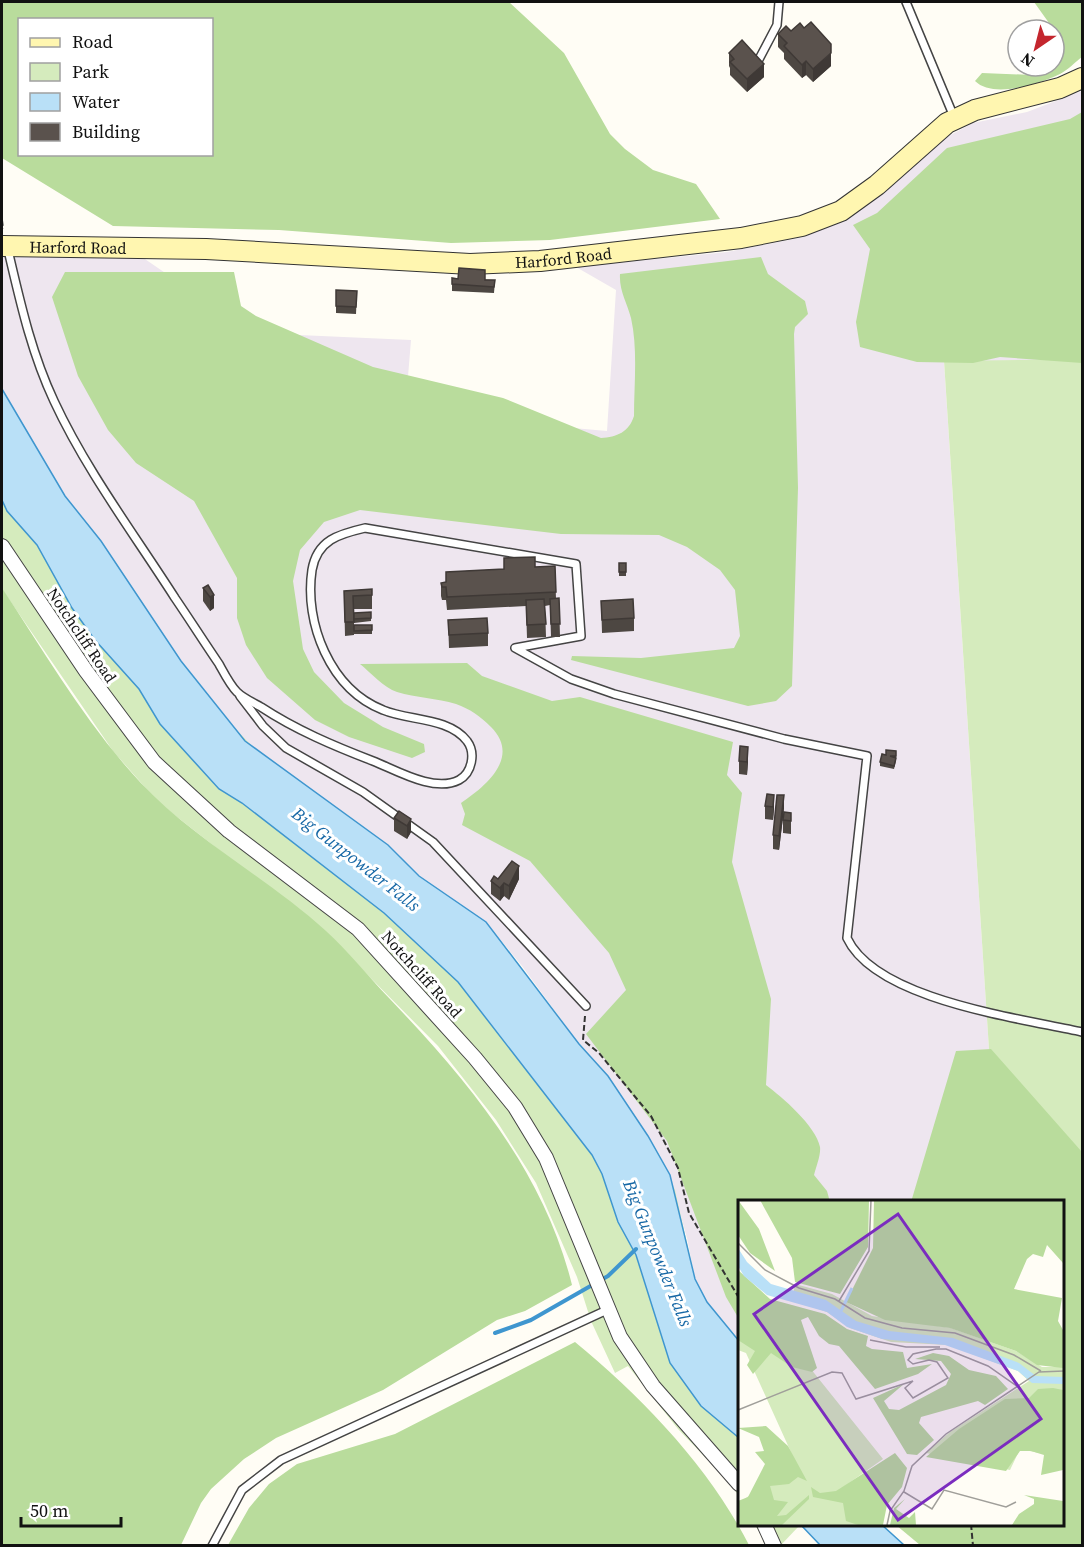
<svg xmlns="http://www.w3.org/2000/svg" width="1084" height="1547" font-family="'Source Serif 4',serif">
<rect width="100%" height="100%" fill="#fffdf5"/>
<path fill="#eee6ef" d="M1082 91V359L944 362 999 1202H739V1341L707 1302 695 1279 687 1238 668 1171 658 1152 608 1076 579 1044 522 966 486 922 419 876 388 845 245 741 181 661 101 541 65 496 2 389V256L139 255 253 333 411 340 405 413 607 431 616 290 576 267 727 252 804 237 849 217 943 139 973 123 1027 112Z"/>
<g fill="#d5ebbd">
<path d="M1082 359V1545L1062 1524V1202H999L944 361Z"/>
<path d="M2 389 65 496 101 541 181 661 225 718 252 746 388 845 419 876 486 922 579 1044 608 1076 648 1136 675 1190 695 1279 707 1302 739 1341V1497L731 1484 678 1429 628 1366 615 1373 591 1321 577 1277 536 1183 496 1120 438 1046 330 937 158 802 113 751 2 589Z"/>
<path d="M755 1525H800L780 1546 767 1545Z"/>
</g>
<g fill="#b9dc9c" fill-rule="evenodd">
<path d="M2 2H509L564 53 610 134 625 149 653 170 696 184 720 219 550 240 451 243 279 230 113 226 2 158ZM20 20H212V154H20Z"/>
<path d="M1034 2H1082V57C1075 62 1068 70 1060 74 1039 84 993 99 975 81L982 73 1032 75 1054 66V30Z"/>
<path d="M1082 112V363L1000 357 973 363 917 362 860 347 856 322 870 249 853 225 877 213 947 148 1070 119Z"/>
<path d="M761 257 768 274 805 301 808 314 795 327 794 334 798 488 792 686 776 701 748 706 571 660 572 656 641 658 734 648 740 636 735 590 720 570 687 547 659 535 561 534 360 510 324 522 300 550 293 581 303 649 314 672 344 703 383 727 424 744 425 752 412 758 349 737 315 720 267 678 246 645 237 618V578L194 501 136 463 108 430 78 376 52 297 65 272H234L241 306 256 316 373 367 503 398 601 438C617 437 629 432 634 416 634 385 638 349 631 318 627 302 619 291 620 274Z"/>
<path d="M2 588C45 653 86 724 140 782 194 840 268 878 326 931 349 952 368 976 389 998 468 1081 544 1171 572 1285L525 1311 497 1320 383 1390 276 1438 244 1459 211 1489 201 1503 181 1545H2Z"/>
<path d="M467 663 482 676 552 701 580 697 733 742 727 775 742 793 732 862 771 999 766 1085C782 1097 816 1126 820 1147 821 1155 816 1167 814 1175L827 1191 830 1202H739V1319L726 1297 667 1141 586 1034 626 990 609 953 530 861 462 825 465 814 461 803C486 786 521 757 491 727 480 716 470 709 456 704 437 698 416 698 397 692 384 688 370 672 360 664Z"/>
<path d="M991 1049 1082 1152V1545H920L896 1525 1062 1524V1202H911L956 1051Z"/>
<path d="M575 1342C643 1398 709 1467 749 1545H228L249 1508 269 1484 297 1464 395 1434Z"/>
</g>
<g fill="#b9e0f7" stroke="#3f96cf" stroke-width="1.5">
<path d="M2 389 65 496 101 541 181 661 245 741 388 845 419 876 486 922 579 1044 608 1076 648 1136 670 1175 695 1279 707 1302 739 1341V1438L701 1406 670 1363 636 1255 618 1222 602 1174 592 1155 458 982 384 913 242 803 219 789 160 724 139 689 95 640 72 608 37 545 7 511 2 500Z"/>
<path d="M801 1525H882L904 1545H820Z"/>
</g>
<g fill="none" stroke-linecap="round" stroke-linejoin="round">
<path stroke="#3f96cf" stroke-width="4" d="M495 1333 531 1320 608 1276 636 1249"/>
<defs>
<g id="lane">
<path d="M906 2 954 117"/>
<path d="M757 63 777 25 779 2"/>
<path d="M8 250C20 301 31 352 54 401 86 470 134 534 175 598 190 620 204 642 219 664 224 673 230 685 237 692 243 698 254 703 261 707 296 730 334 746 373 761 396 770 434 793 459 780 472 773 476 753 467 741 448 717 409 721 383 710 330 689 304 623 312 570 317 540 339 534 365 528L576 564 581 636 515 648 571 679 614 694 784 739 867 756 847 938C876 1000 1020 1018 1082 1032"/>
<path d="M240 696 263 726 286 748 363 792 433 842 586 1006"/>
<path d="M212 1546 242 1490 281 1460 607 1310"/>
</g>
<g id="street">
<path d="M2 546 86 671 154 762 229 831 358 929 475 1058 515 1107 546 1158 620 1337 653 1386 739 1484"/>
<path d="M764 1524 774 1546"/>
</g>
<g id="secondary">
<path id="s1" d="M2 246 206 249 470 264 540 261 741 238 802 226 841 211 877 185 947 123 975 110 1060 88 1082 78"/>
</g>
</defs>
<use href="#lane" stroke="#444" stroke-width="10"/>
<use href="#street" stroke="#444" stroke-width="16"/>
<use href="#secondary" stroke="#333" stroke-width="22"/>
<g stroke="#333" stroke-width="2" stroke-dasharray="6 3" stroke-linecap="butt">
<path d="M2 220 3 229"/>
<path d="M585 1016 583 1040 599 1053 651 1116 678 1168 689 1213 739 1298"/>
<path d="M971 1524 973 1546"/>
</g>
<use href="#lane" stroke="#fff" stroke-width="7"/>
<use href="#street" stroke="#fff" stroke-width="14"/>
<use href="#secondary" stroke="#fff6b0" stroke-width="20"/>
</g>
<g fill="#4d4742">
<path d="M791 31 831 66 813 82 806 75 802 78 784 59V53L778 47V34Z"/>
<path d="M729 53 764 77 747 92 730 75V68L729 66Z"/>
<path d="M452 278 495 280 494 293 452 291Z"/>
<path d="M336 290 357 291 356 314 336 313Z"/>
<path d="M504 558 535 567 555 566 556 599 559 598 560 637H551L550 605 545 606 546 637 527 638 526 606 447 610 446 600H442L441 596V583L446 582V572L504 569Z"/>
<rect x="619" y="563" width="7" height="13"/>
<path d="M208 585 214 608 210 611 203 601V588Z"/>
<path d="M372 589V609H353L354 613 371 612V621L354 623V625L372 630V634H354V629V635L345 636 344 591Z"/>
<path d="M601 601 634 618V631L602 633Z"/>
<path d="M448 620 488 633V646L449 648Z"/>
<path d="M896 751V761L894 769 880 766V762L886 755Z"/>
<path d="M739 761H748L747 775 739 774Z"/>
<path d="M767 794 774 808 773 820 765 819V806Z"/>
<path d="M784 809 779 850 773 849V835Z"/>
<path d="M791 813V834L783 833V820Z"/>
<path d="M394 818 411 819V832L407 839 394 831Z"/>
<path d="M498 879H519L509 900 504 896 500 901 491 894V881Z"/>
</g>
<g fill="#3f3936">
<path d="M831 53V66L813 82V69Z"/>
<path d="M806 61V75L802 78V65Z"/>
<path d="M764 64V77L747 92V79Z"/>
<path d="M214 595V608L210 611V597Z"/>
<path d="M748 747V761L747 775V762Z"/>
<path d="M774 795V808L773 820V807Z"/>
<path d="M784 795V809L779 850V836Z"/>
<path d="M411 819V832L407 839V826Z"/>
<path d="M519 866V879L509 900V886Z"/>
<path d="M504 883V896L500 901V888Z"/>
</g>
<g fill="#5a524d" stroke="#3f3936" stroke-width="1.5">
<path d="M811 22 831 44V53L813 69 806 61 802 65 784 46 787 43 778 34 786 26 791 31 800 23 804 28Z"/>
<path d="M742 40 764 64 747 79 730 62 734 59 729 53Z"/>
<path d="M459 268 485 270V280H495L494 287 452 284V278L458 279Z"/>
<path d="M336 290 357 291 356 307 336 306Z"/>
<path d="M535 557V567L555 566 556 592 447 597 446 587H442L441 583 446 582V572L504 569V558Z"/>
<rect x="619" y="563" width="7" height="9"/>
<path d="M208 585 214 595 210 597 203 588Z"/>
<path d="M372 589V595L353 596 354 622H345L344 591Z"/>
<path d="M559 598 560 624H551L550 599Z"/>
<path d="M544 599 546 624 527 625 526 600Z"/>
<path d="M633 599 634 618 602 620 601 601Z"/>
<path d="M371 612V618L354 619V613Z"/>
<path d="M487 618 488 633 449 635 448 620Z"/>
<path d="M354 625H372V630L354 631Z"/>
<path d="M740 746 748 747 747 762 739 761Z"/>
<path d="M886 750 896 751V756H890L896 758 894 766 880 762 882 754 886 755Z"/>
<path d="M767 794 774 795 773 807 765 806Z"/>
<path d="M777 795H784L779 836 773 835Z"/>
<path d="M399 811 411 819 407 826 394 818Z"/>
<path d="M784 812 791 813V821L783 820Z"/>
<path d="M512 861 519 866 509 886 504 883 500 888 491 881 494 876 498 879Z"/>
</g>
<g text-anchor="middle" dominant-baseline="central" stroke-width="6" stroke-linejoin="round" paint-order="stroke">
<g font-size="16" fill="#111" stroke="#fff">
<text stroke="none"><textPath href="#s1" startOffset="76">Harford Road</textPath></text>
<text stroke="none"><textPath href="#s1" startOffset="562">Harford Road</textPath></text>
<text transform="translate(82 635) rotate(56)">Notchcliff Road</text>
<text transform="translate(422 974) rotate(48)">Notchcliff Road</text>
</g>
<g font-size="18" font-style="italic" fill="#1768a6" stroke="#fff">
<text transform="translate(356 859) rotate(38)">Big Gunpowder Falls</text>
<text transform="translate(658 1253) rotate(68)">Big Gunpowder Falls</text>
</g>
</g>
<g transform="translate(738 1200)">
<rect width="326" height="326" fill="#fffdf5"/>
<path d="M0 78 145 259 101 290 120 325H1L0 304 57 261 8 153 0 150ZM57 84 94 94 134 116 213 128 278 151 304 167H325V258L282 249 272 270 188 253 212 232 291 181 280 171 210 145 153 142 112 128 89 112 54 100Z" fill="#d5ebbd"/>
<path d="M0 0 21 29 37 71 12 53 0 35ZM22 0H131L130 47 102 94 57 82 54 58ZM136 0H325V63L309 45 305 57 295 54 289 59 276 89 324 98 320 121 325 130V168L299 165 278 151 212 128 147 120 108 102 135 48ZM0 70 32 99 87 114 109 129 130 136 128 146 134 149 165 152 169 168 194 164 180 174 137 189 101 146 91 144 81 136 70 117 63 120 79 168 74 172 54 167 33 153 15 174 9 165 17 151 0 140ZM195 153 211 156 231 170 258 176 270 189 247 205 240 201 183 217 181 223 196 240 179 255 169 254 135 198 166 184 146 201 151 209 161 210 208 185 213 174 203 161 177 159ZM315 188 325 190V270L303 275 306 255 293 251H282L268 271 188 257 221 229 267 199 291 198 300 189ZM28 226 50 246 69 281 60 277 51 284 32 286 36 300 50 302 39 316 48 315 71 295V299L44 325H0V301L10 297 27 264 17 252 26 251 21 237 0 228ZM157 253 169 268 164 287 149 305 145 325H120L108 321 105 303 75 297 73 287 82 293 98 291ZM286 295 325 301V325H274L281 314 296 304V299ZM167 299 158 309 171 318 177 312 178 325H152L156 308Z" fill="#b9dc9c"/>
<path d="M0 48 9 62 33 84 88 100 118 121 151 131 215 138 281 163 298 176 325 177V184L294 183 280 171 207 145 144 139 109 127 89 112 29 95 6 76 0 66Z" fill="#b9e0f7"/>
<path fill="none" stroke="#b9e0f7" stroke-width="3" d="M103 111 114 88"/>
<path fill="none" stroke="#a09f9a" stroke-width="1.5" d="M0 43 27 70 61 88 97 99 127 118 164 128 217 133 276 155 303 171M101 101 131 51 133 0M132 140 168 147H202M0 210 94 172 104 173 118 199 175 181 167 188 175 198 210 178 199 162 191 160 175 164 170 160 175 154 198 149H208L250 166 280 187M166 292 194 309 206 290 268 307 278 302M149 325 152 311 166 291 174 266 208 234 301 172 326 171"/>
<path fill="#7b2cbf" fill-opacity="0.15" stroke="#7b2cbf" stroke-width="3" d="M160 14 303 219 160 320 16 114Z"/>
<rect width="326" height="326" fill="none" stroke="#111" stroke-width="3"/>
</g>
<rect width="1084" height="1547" fill="none" stroke="#111111" stroke-width="6"/>
<rect x="18" y="18" width="195" height="138" fill="#ffffff" stroke="#a0a0a0" stroke-width="1.5"/>
<rect x="30" y="38" width="30" height="9" fill="#fff6b0" stroke="#a0a0a0" stroke-width="1.5"/>
<text x="72" y="48" font-size="18" fill="#111111">Road</text>
<rect x="30" y="63" width="30" height="18" fill="#d5ebbd" stroke="#a0a0a0" stroke-width="1.5"/>
<text x="72" y="78" font-size="18" fill="#111111">Park</text>
<rect x="30" y="93" width="30" height="18" fill="#b9e0f7" stroke="#a0a0a0" stroke-width="1.5"/>
<text x="72" y="108" font-size="18" fill="#111111">Water</text>
<rect x="30" y="123" width="30" height="18" fill="#5a524d" stroke="#a0a0a0" stroke-width="1.5"/>
<text x="72" y="138" font-size="18" fill="#111111">Building</text>
<g transform="translate(1036 48) rotate(215)"><circle r="28" fill="#ffffff" stroke="#a0a0a0" stroke-width="1.5"/>
<path d="M0-4.5L10 22L0 15L-10 22Z" fill="#c4262e"/>
<text y="-9" font-size="16" font-weight="bold" text-anchor="middle" fill="#111111">N</text>
</g>
<path d="M21 1517v9h100v-9" fill="none" stroke="#111111" stroke-width="3"/>
<text x="30" y="1517" font-size="18" fill="#111111" stroke="#ffffff" stroke-width="4.5" paint-order="stroke">50 m</text>
</svg>
